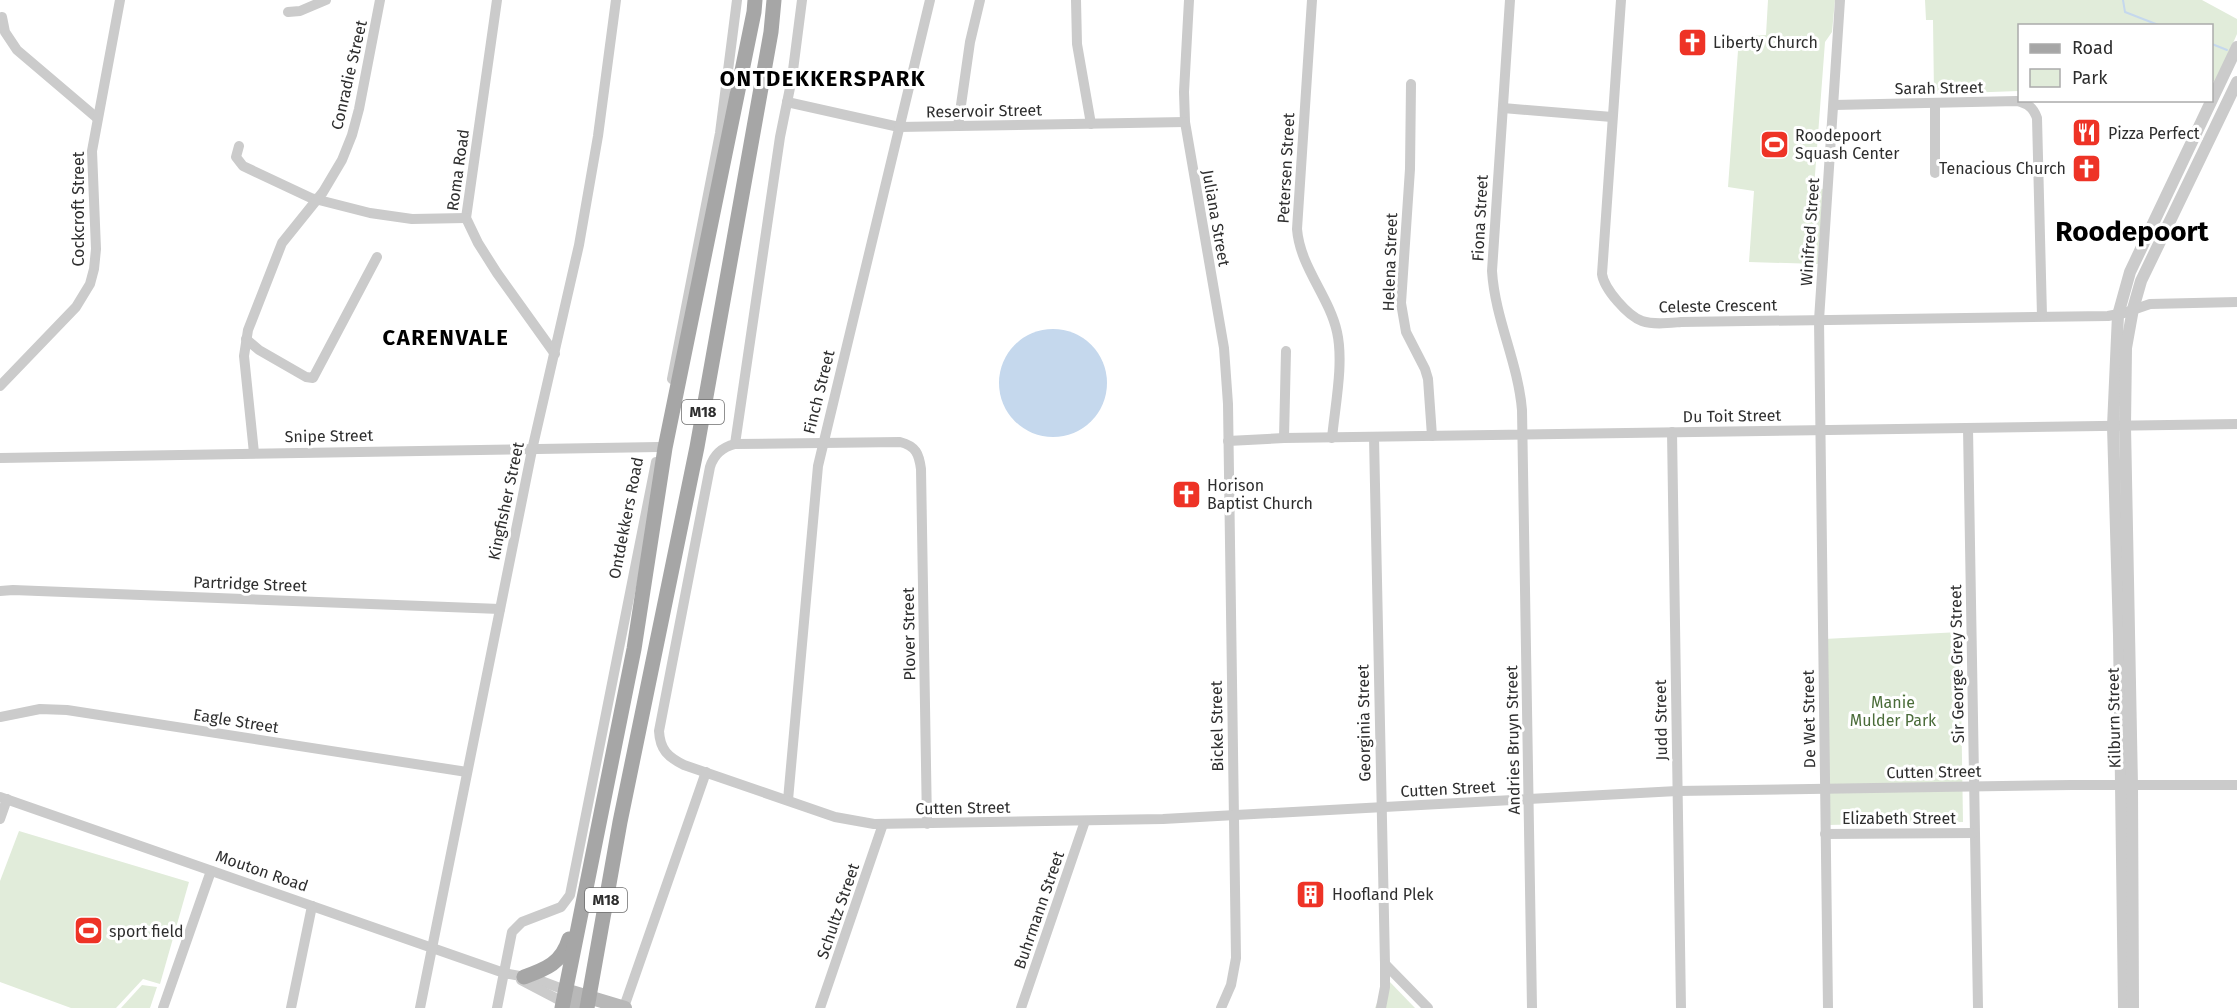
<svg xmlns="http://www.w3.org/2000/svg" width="2237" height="1008" font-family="'Fira Sans',sans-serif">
<rect width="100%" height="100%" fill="#fff"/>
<g fill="#e1ecda">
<path d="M1768 0H1835L1832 32 1825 42 1814 188 1824 189 1818 264 1749 262 1754 191 1728 187 1739 37 1766 35Z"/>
<path d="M1925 0H2202L2237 19V34L2216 82 2212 80V26H2020L2019 91 1934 94 1933 20H1926Z"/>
<path d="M1960 632 1963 822 1828 825 1824 639Z"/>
<path d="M19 831 189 882 160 984 143 979 116 1008H71L0 982V881Z"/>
<path d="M1387 979 1415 1008H1375Z"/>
<path d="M142 985 157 987 150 1008H121Z"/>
</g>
<circle fill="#c5d8ed" cx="1053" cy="383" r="54"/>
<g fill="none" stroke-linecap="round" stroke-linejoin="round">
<g stroke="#c5d8ed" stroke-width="2">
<path d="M2123 0 2125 12 2161 26"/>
<path d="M2212 44 2227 50"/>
</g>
<g stroke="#cbcbcb" stroke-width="10">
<path d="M497 0 466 218 478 243 497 273 555 354"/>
<path d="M1076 0 1077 44 1091 124"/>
<path d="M1189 0 1184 92 1185 122 1224 348 1228 404 1236 958 1231 985 1221 1008"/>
<path d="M1312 0 1297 229C1300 267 1329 296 1337 332 1344 363 1335 406 1332 438"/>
<path d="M1510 0 1492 271C1495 319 1518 362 1522 410L1532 1008"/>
<path d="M1621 0 1602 274C1604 289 1628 316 1642 321 1654 325 1669 323 1681 322L2108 316 2124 313 2150 304 2237 302"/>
<path d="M288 12 300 11 326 0"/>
<path d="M2 17 5 32 17 50 97 118"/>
<path d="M1411 84 1410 169 1401 303 1406 332 1425 369 1428 379 1432 436"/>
<path d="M787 102 899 127 1185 122"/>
<path d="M1834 105 2017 101C2028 104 2033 107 2037 118L2042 316"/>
<path d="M1503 108 1612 117"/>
<path d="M958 126 970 42 980 0"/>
<path d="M239 146 236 157 243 166 311 198 370 213 412 219 466 218"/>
<path d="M1935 173V103"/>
<path d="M246 339 259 350 306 377 313 378 377 257"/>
<path d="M672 379 720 133 737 0"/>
<path d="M0 386 76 307 90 284 94 269 96 249 92 151 120 0"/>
<path d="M1968 428 1978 1008"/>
<path d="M1672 432 1681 1008"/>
<path d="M1374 437 1385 964V987L1381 1008"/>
<path d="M1284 438 1286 351"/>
<path d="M1228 441 1284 438 2237 424"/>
<path d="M735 444 780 137 792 78 802 0"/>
<path d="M254 453 244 356 248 330 282 243 323 192 342 160 352 135 359 109 380 0"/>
<path d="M0 458 659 447"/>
<path d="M0 591 13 590 500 609"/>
<path d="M0 717 40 709 67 710 467 772"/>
<path d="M0 797 504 973 536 979 565 990"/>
<path d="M788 800 818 466 930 0"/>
<path d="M0 819 7 799"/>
<path d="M927 824 921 469C919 454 916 446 900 442L735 444C723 447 714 454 710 467L659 731C660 750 668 757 684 765L835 817 874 824 1163 819 1677 791 2072 785H2237"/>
<path d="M1825 834 1973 833"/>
<path d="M1385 964 1428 1008"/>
<path d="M521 980 563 1002"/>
<path d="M624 1007 706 772"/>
<path d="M163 1008 211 871"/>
<path d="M291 1008 312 906"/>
<path d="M420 1008 532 450 579 245 598 136 616 0"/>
<path d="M497 1008 512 932 522 922 561 907 570 895 656 462"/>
<path d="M820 1008 883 824"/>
<path d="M1021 1008 1085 821"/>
<path d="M1828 1008 1819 320 1840 0"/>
</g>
<g stroke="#cbcbcb" stroke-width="12">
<path d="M2124 1008 2119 635 2113 426 2118 315 2130 272 2237 47"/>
<path d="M2133 1008 2132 786 2125 426 2126 348 2133 309 2141 281 2237 82"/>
</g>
<g stroke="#b8b8b8" stroke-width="14">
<path d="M565 990 625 1008"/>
<path d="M563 1002 583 1008"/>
</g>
<g stroke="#a6a6a6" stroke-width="15">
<path d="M524 977C546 969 562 963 569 939"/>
<path d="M562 1008 634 649 665 448 754 12 755 0"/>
<path d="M587 1008 620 822 697 447 771 32 774 0"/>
</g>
</g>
<defs>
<symbol id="church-square" viewBox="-11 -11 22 22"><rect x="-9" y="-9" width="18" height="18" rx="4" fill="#ee3326" stroke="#fff"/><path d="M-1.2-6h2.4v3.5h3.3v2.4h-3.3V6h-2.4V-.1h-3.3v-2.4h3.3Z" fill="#fff"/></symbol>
<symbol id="restaurant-square" viewBox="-11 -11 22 22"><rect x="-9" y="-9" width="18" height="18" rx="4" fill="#ee3326" stroke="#fff"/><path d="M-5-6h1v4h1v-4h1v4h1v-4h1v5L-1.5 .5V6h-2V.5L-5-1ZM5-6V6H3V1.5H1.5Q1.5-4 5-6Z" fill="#fff"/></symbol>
<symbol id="stadium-square" viewBox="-11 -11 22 22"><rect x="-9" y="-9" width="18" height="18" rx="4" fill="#ee3326" stroke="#fff"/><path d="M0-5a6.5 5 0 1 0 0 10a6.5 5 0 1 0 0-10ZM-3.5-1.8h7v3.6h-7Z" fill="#fff"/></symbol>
<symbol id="building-square" viewBox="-11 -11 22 22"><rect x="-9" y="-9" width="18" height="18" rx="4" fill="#ee3326" stroke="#fff"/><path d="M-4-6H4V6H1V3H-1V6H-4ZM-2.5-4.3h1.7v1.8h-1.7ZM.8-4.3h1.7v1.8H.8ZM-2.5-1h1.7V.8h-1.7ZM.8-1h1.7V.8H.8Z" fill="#fff"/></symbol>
</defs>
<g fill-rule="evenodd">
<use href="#church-square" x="1676" y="26" width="33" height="33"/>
<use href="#restaurant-square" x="2070" y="116" width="33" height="33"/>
<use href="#stadium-square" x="1758" y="128" width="33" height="33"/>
<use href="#church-square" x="2070" y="152" width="33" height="33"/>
<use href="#church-square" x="1170" y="478" width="33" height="33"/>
<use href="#building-square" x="1294" y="878" width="33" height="33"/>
<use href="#stadium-square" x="72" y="914" width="33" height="33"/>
</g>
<g text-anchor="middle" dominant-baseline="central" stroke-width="6" stroke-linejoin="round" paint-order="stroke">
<g fill="#fff" stroke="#6d6d6d" stroke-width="1.5">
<rect x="682" y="400" width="42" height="24" rx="4.5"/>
<rect x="585" y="888" width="42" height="24" rx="4.5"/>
</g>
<g font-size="15" font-weight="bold" fill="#2e2e2e">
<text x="703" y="412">M18</text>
<text x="606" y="900">M18</text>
</g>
<g font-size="16" fill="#2e2e2e" stroke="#fff" text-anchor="start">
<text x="1713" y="42">Liberty Church</text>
<text x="2108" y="133">Pizza Perfect</text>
<text x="1795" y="135">Roodepoort<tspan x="1795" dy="18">Squash Center</tspan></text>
<text x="2066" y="168" text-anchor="end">Tenacious Church</text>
<text x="1207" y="485">Horison<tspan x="1207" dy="18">Baptist Church</tspan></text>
<text x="1332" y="894">Hoofland Plek</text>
<text x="109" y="931">sport field</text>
</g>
<g font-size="16" fill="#2e2e2e" stroke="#fff">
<text transform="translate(349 75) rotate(-77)">Conradie Street</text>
<text transform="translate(1939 88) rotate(-1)">Sarah Street</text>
<text transform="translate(984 111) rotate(-1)">Reservoir Street</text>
<text transform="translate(1286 168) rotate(-87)">Petersen Street</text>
<text transform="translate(458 170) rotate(-82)">Roma Road</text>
<text transform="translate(78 209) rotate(-90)">Cockcroft Street</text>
<text transform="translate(1216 218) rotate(80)">Juliana Street</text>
<text transform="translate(1480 218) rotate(-87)">Fiona Street</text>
<text transform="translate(1810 232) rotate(-86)">Winifred Street</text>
<text transform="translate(1390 262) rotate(-88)">Helena Street</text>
<text transform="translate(1718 306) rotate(-1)">Celeste Crescent</text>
<text transform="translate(819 392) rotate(-76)">Finch Street</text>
<text transform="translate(1732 416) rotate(-1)">Du Toit Street</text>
<text transform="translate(329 436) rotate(-1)">Snipe Street</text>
<text transform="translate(506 501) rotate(-78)">Kingfisher Street</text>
<text transform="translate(626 518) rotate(-79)">Ontdekkers Road</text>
<text transform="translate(250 584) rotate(2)">Partridge Street</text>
<text transform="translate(909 634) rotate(-91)">Plover Street</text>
<text transform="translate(1957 664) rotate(-91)">Sir George Grey Street</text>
<text transform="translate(2114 718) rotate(-91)">Kilburn Street</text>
<text transform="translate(1809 719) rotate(-91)">De Wet Street</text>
<text transform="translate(1661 720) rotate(-91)">Judd Street</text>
<text transform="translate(236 721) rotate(9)">Eagle Street</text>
<text transform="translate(1364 723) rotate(-91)">Georginia Street</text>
<text transform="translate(1217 726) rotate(-91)">Bickel Street</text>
<text transform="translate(1513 740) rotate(-91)">Andries Bruyn Street</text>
<text transform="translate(1934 772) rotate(-1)">Cutten Street</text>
<text transform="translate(1448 789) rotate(-3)">Cutten Street</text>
<text transform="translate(963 808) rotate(-1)">Cutten Street</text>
<text x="1899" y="818">Elizabeth Street</text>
<text transform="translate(262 871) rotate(19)">Mouton Road</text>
<text transform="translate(1039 910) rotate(-71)">Buhrmann Street</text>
<text transform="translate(838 911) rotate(-71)">Schultz Street</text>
</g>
<g font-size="16" fill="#4a6c39" stroke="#fff">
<text x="1893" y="702">Manie<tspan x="1893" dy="18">Mulder Park</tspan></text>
</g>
<g font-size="22" font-weight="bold" letter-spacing="1.5" fill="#000" stroke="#fff">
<text x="823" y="78">ONTDEKKERSPARK</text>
<text x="446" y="337">CARENVALE</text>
</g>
<g font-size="28" font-weight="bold" fill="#000" stroke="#fff">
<text x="2132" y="231">Roodepoort</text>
</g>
</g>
<rect x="2018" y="24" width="195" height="78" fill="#ffffff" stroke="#ababab" stroke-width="1.5"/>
<rect x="2030" y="44" width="30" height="9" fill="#a6a6a6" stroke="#ababab" stroke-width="1.5"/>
<text x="2072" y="54" font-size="18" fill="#2e2e2e">Road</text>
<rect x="2030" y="69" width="30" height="18" fill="#e1ecda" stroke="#ababab" stroke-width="1.5"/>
<text x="2072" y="84" font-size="18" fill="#2e2e2e">Park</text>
</svg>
